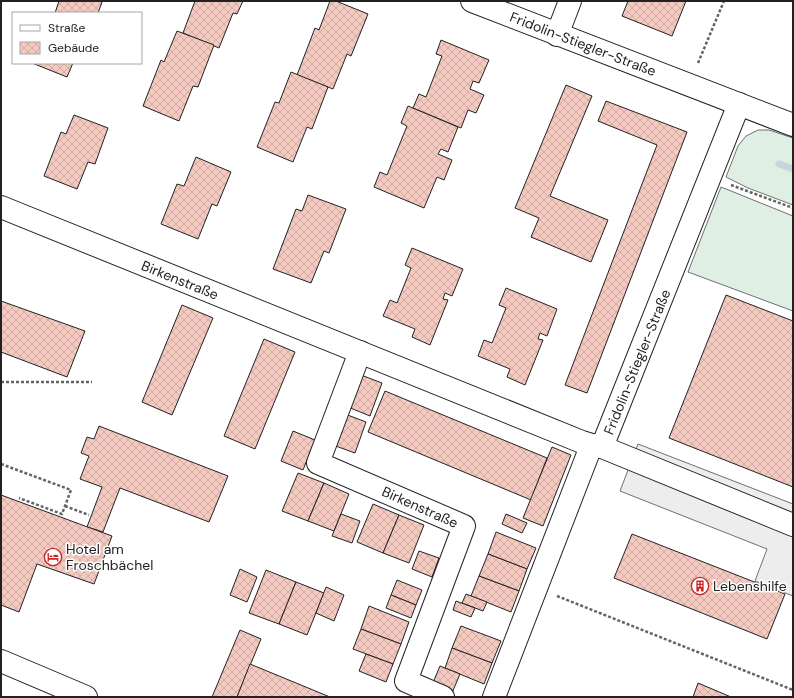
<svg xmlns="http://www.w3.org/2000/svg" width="794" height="698" font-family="'DM Sans',sans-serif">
<defs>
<pattern id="building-cross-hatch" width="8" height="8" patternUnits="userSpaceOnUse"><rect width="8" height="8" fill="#f3c9c0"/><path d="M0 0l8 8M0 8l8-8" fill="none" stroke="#d0aca5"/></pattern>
</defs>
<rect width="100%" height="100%" fill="#fff"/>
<g fill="#e0efe3" stroke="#6f6f6f">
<path d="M758 130H769L793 138V205L748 188 726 177 738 146 746 136Z"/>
<path d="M721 187 793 216V311L688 272Z"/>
</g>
<path fill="#ededed" stroke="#6f6f6f" d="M638 444 793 504V596L755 581 767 549 620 491Z"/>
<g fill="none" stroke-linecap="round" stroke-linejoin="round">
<path stroke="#c7d3dd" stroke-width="7" d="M779 164 793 169"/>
</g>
<g fill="url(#building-cross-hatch)" stroke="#222">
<path d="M59 1H99L102 2 98 13H55Z"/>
<path d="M195 1H243L237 14 233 13 219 48 183 33Z"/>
<path d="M330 1H336L368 14 351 56 347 54 333 89 297 75 315 28 319 30Z"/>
<path d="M628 1H686L672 36 622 16Z"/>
<path d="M177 31 214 45 198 87 193 86 179 121 143 106 161 60 164 62Z"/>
<path d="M441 40 489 60 479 83 473 81 470 89 484 95 476 113 468 110 461 128 413 108 419 94 426 97 442 56 436 54Z"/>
<path d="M32 63H73L67 77Z"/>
<path d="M291 72 328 87 312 129 307 127 293 162 257 147 275 102 279 103Z"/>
<path d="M566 85 592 96 550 196 608 220 591 262 531 237 539 218 515 208Z"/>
<path d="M606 101 687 132 587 393 565 385 657 145 598 121Z"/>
<path d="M408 106 458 127 448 152 441 149 438 154 452 160 444 180 437 177 424 208 374 187 380 172 387 175 407 126 401 123Z"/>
<path d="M74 115 108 128 95 164 88 162 77 189 44 176 61 132 66 134Z"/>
<path d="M196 157 231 172 217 206 212 204 198 239 161 224 177 184 184 186Z"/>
<path d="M308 195 346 209 329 253 324 251 311 283 273 269 296 209 302 211Z"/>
<path d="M412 248 463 269 452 296 445 293 443 299 448 300 430 345 412 337 415 329 383 316 390 300 397 303 411 268 405 265Z"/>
<path d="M506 288 557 309 547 336 540 333 538 339 543 340 525 385 507 377 510 369 478 356 484 340 492 343 506 308 499 305Z"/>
<path d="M726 295 793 321V487L669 438Z"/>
<path d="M1 301 85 331 67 377 1 352Z"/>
<path d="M182 305 213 318 172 415 142 402Z"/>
<path d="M264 339 295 352 255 449 224 436Z"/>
<path d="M361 375 382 383 370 416 348 407Z"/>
<path d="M385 391 547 458 531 500 368 432Z"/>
<path d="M345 414 366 422 355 453 333 445Z"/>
<path d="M99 426 228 476 209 522 120 488 103 532 87 527 102 487 80 479 89 456 81 453 87 437 94 439Z"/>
<path d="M293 431 315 440 303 470 281 461Z"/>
<path d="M552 447 571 455 543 526 523 518Z"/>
<path d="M298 473 324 483 308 521 282 511Z"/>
<path d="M324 483 349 494 334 531 308 521Z"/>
<path d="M1 495 112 536 94 584 37 564 19 612 1 605V550L2 547 1 546Z"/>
<path d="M373 504 399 515 383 553 357 542Z"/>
<path d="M341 514 360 521 352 543 332 536Z"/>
<path d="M506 514 527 523 522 533 502 524Z"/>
<path d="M399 515 424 525 409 563 383 553Z"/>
<path d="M496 532 536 548 527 569 488 554Z"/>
<path d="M632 534 785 594 767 639 614 578Z"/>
<path d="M419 551 439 558 432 577 412 569Z"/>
<path d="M488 554 527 569 519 591 479 576Z"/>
<path d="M240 569 257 577 247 602 230 595Z"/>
<path d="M266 570 296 582 279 624 249 613Z"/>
<path d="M479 576 519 591 511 612 471 596Z"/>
<path d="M397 580 422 590 416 605 391 595Z"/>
<path d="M296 582 324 593 307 635 279 624Z"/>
<path d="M326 587 344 595 334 621 316 613Z"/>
<path d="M466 594 487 602 483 611 462 603Z"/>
<path d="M391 595 416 605 411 618 386 608Z"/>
<path d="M456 601 475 608 471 617 453 610Z"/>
<path d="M369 606 409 622 401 644 361 629Z"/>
<path d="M461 626 501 641 492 663 452 648Z"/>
<path d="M361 629 401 644 393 664 353 649Z"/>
<path d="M240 630 261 639 237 697H212Z"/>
<path d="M452 648 492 663 484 684 445 668Z"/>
<path d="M366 654 393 664 386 682 359 671Z"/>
<path d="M250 664 330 697H237Z"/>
<path d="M440 666 460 674 452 693 432 685Z"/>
<path d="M698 683 731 697H693Z"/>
</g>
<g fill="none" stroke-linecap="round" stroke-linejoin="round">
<defs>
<g id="minor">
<path d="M472 1 793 125"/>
<path d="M557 35 570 1"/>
<path d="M1 207 582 442 592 445"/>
<path d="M360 352 318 463 464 526 406 681 443 697"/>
<path d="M602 447 793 525"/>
<path d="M1 661 86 697"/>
<path d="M494 697 588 454 592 445 602 447 739 104"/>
</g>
</defs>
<use href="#minor" stroke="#222" stroke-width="24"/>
<g stroke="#646464" stroke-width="2.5" stroke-dasharray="3 2" stroke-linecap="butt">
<path d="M698 63 724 1"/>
<path d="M731 185 793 208"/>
<path d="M1 382H92"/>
<path d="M1 464 71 490 62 514 19 498"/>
<path d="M65 506 89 515"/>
<path d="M557 596 793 690"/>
</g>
<use href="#minor" stroke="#fff" stroke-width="22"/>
</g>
<defs>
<symbol id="hotel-ring" viewBox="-11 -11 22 22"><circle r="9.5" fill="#fff" stroke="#c62828" stroke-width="1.5"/><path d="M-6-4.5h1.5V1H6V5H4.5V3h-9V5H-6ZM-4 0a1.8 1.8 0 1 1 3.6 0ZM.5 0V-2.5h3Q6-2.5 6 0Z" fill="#c62828"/></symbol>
<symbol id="building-ring" viewBox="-11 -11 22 22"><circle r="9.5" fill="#fff" stroke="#c62828" stroke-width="1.5"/><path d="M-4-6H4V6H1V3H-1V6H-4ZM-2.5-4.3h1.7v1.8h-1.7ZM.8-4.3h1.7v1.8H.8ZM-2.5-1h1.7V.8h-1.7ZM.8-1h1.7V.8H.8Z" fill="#c62828"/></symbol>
</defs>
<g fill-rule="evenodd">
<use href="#hotel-ring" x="43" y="547" width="20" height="20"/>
<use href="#building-ring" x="690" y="576" width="20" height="20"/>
</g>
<g text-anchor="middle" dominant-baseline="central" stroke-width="3" stroke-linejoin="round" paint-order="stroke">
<g font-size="14" fill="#222" stroke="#fff">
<text transform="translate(583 44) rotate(21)">Fridolin-Stiegler-Straße</text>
<text transform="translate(180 280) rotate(22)">Birkenstraße</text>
<text transform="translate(637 362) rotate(-68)">Fridolin-Stiegler-Straße</text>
<text transform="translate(420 507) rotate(24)">Birkenstraße</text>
</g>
<g font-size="14" fill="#222" stroke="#fff" text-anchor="start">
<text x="66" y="549">Hotel am<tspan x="66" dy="16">Froschbächel</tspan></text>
<text x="713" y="586">Lebenshilfe</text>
</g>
</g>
<rect width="794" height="698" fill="none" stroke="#222222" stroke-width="4"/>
<rect x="12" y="12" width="130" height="52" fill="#ffffff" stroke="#a7a7a7"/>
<rect x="20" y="25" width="20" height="6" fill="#ffffff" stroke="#a7a7a7"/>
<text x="48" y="32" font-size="12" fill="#222222">Straße</text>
<rect x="20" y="42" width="20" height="12" fill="url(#building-cross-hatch)" stroke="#a7a7a7"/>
<text x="48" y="52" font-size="12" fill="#222222">Gebäude</text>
</svg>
